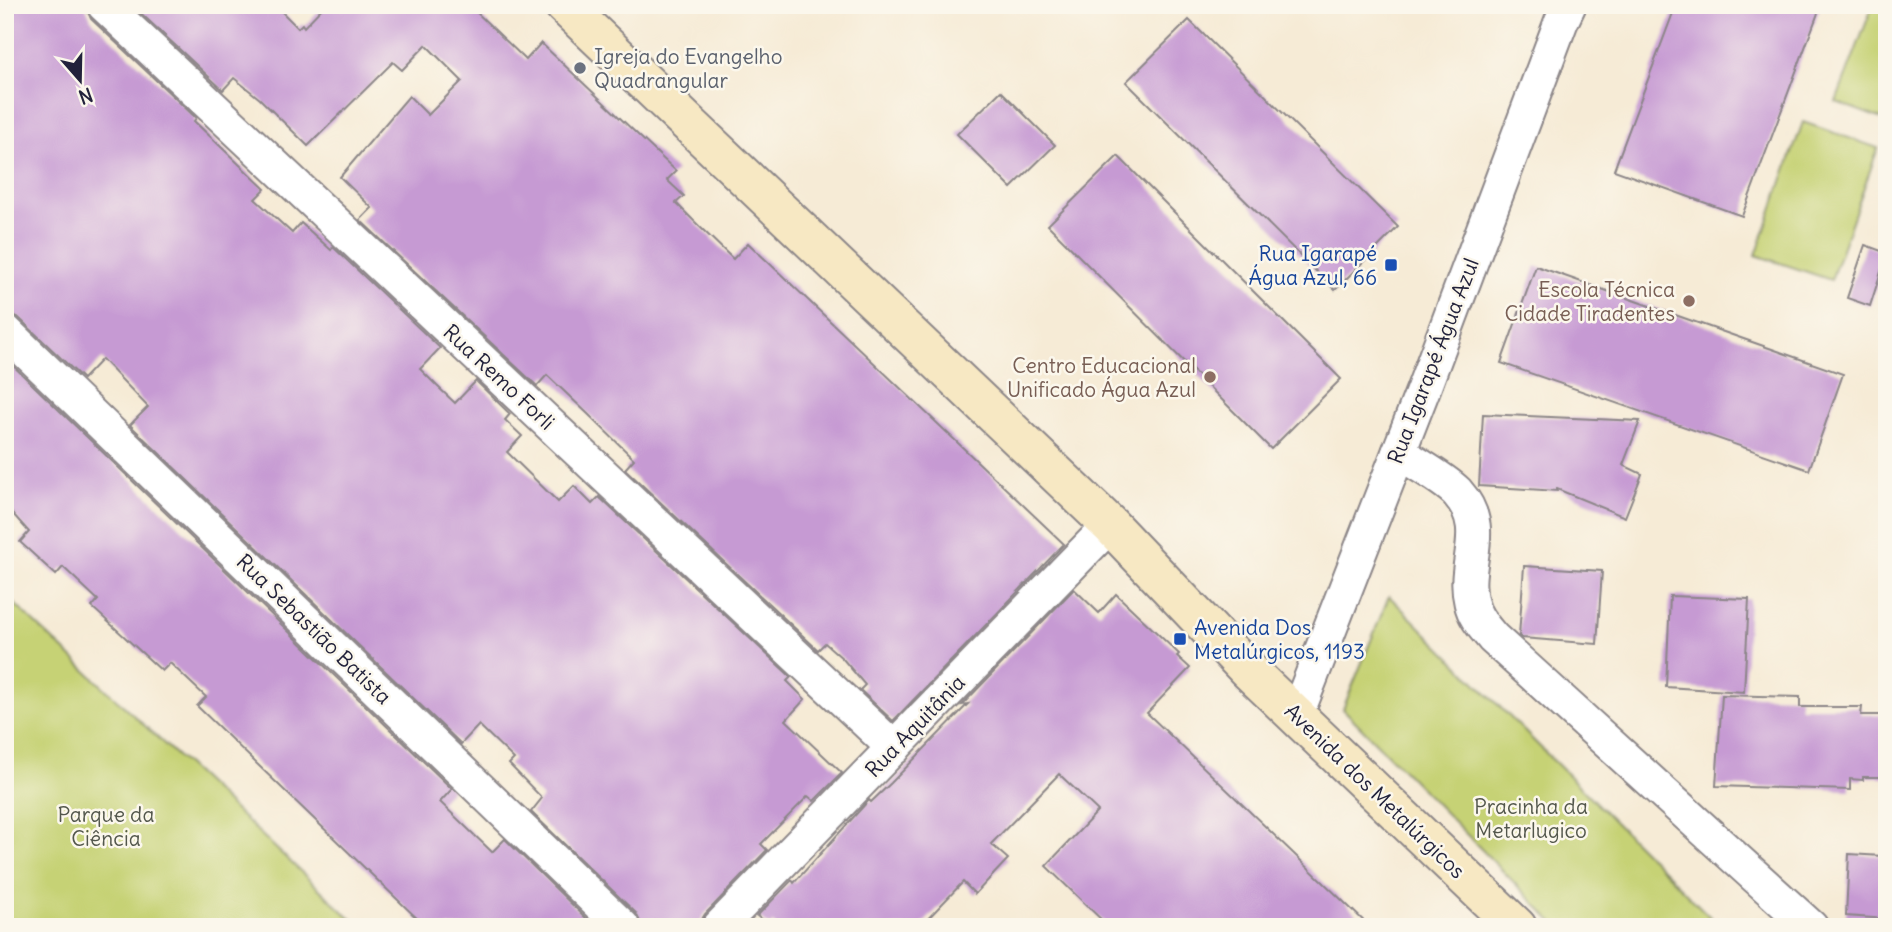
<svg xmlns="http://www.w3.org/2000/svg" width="1892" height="932" font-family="Delius,sans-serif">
<rect width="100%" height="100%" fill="#fbf7ec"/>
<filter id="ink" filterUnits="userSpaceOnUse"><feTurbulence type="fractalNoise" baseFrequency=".0143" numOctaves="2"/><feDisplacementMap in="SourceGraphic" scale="14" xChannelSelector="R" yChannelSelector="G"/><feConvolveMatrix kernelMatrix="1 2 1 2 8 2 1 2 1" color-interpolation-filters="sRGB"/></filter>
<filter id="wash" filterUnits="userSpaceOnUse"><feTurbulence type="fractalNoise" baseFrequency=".00686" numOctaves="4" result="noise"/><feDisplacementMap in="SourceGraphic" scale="28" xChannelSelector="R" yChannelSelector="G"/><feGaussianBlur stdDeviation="1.57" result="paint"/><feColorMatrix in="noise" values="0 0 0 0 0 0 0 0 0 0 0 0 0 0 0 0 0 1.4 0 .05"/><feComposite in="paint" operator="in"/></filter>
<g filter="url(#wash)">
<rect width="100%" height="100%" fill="#f6ebd6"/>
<g fill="#c6d274" stroke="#747a58" stroke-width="2">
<path d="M1873 5H1887V121L1836 102Z"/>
<path d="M1803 122 1878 148 1831 280 1756 255Z"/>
<path d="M5 595 360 927H5Z"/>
<path d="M1389 596 1720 927H1558L1343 709Z"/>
</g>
<g id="blocks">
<g fill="#c69ad3">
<path d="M5 5H85L91 19 196 118 194 121 265 189 255 199 292 233 301 223 331 250 333 247 440 348 420 369 437 386 455 403 476 381 510 414 505 420 522 436 507 452 558 502 574 486 592 504 599 497 791 677 787 681 805 699 786 720 842 773 814 801 808 796 761 844 767 850 705 914 697 927H642L636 913 531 812 542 798 509 764 514 759 479 725 461 744 130 425 148 407 102 359 83 379 18 317 5 312Z"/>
<path d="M132 5H275L298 28 302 24 304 27 325 5H469L526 60 541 43 676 171 667 180 684 196 676 203 701 228 733 259 748 243 1064 544 893 721 860 690 865 685 843 659 825 643 818 650 625 469 634 459 587 413 547 375 537 386 360 220 372 208 340 177 409 96 428 115 462 81 426 45 402 70 393 62 308 146 260 99 234 78 223 90Z"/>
<path d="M1676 5H1821L1742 216 1614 170Z"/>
<path d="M1189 20 1398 227 1335 290 1126 82Z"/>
<path d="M1001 91 1055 145 1011 188 957 134Z"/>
<path d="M1118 156 1341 379 1271 449 1048 225Z"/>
<path d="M1865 245 1887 253 1870 306 1847 298Z"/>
<path d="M1536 266 1843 374 1809 470 1501 363Z"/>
<path d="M5 358 452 789 440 802 492 852 505 839 595 927H426L197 706 206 697 170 663 162 671 92 607 98 600 63 567 56 575 20 542 29 532 5 505Z"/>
<path d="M1483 414 1640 421 1623 465 1642 474 1625 517 1557 489V491L1479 486Z"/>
<path d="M1524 566 1602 571 1597 644 1522 638 1519 636Z"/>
<path d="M1074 589 1099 613 1116 594 1179 654 1177 656 1190 668 1147 713 1370 927H1109L1046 866 1098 811 1059 774 991 844 1008 859 975 894 963 882 920 927H777L773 923 769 926 757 916 792 880 794 883 869 800 871 802 891 783 968 704 962 705Z"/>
<path d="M1670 596 1749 599 1744 692 1666 687Z"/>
<path d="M1722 695 1800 697V707H1862L1861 715H1887V777H1863V780L1850 779V790L1716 786Z"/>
<path d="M1849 854 1882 856 1881 874H1887V919L1846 916Z"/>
</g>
</g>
</g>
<g filter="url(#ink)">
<use href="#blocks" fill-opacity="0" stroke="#8c8688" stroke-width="2"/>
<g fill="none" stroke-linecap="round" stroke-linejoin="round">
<defs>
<g id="street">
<path d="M104 5 894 748"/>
<path d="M5 331 623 927"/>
<path d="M1399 452C1416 464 1443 478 1457 492 1491 530 1461 562 1471 602 1474 617 1484 627 1493 638L1811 927"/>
<path d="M1296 716 1423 390 1561 22 1569 5"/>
<path d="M719 927 1110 525"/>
</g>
<path id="secondary" d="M564 5 1110 525 1246 668 1517 927"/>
</defs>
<use href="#street" stroke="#8c8688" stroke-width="37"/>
<use href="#secondary" stroke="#8c8688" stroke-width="42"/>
<use href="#street" stroke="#fff" stroke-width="33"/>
<use href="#secondary" stroke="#f7e8c3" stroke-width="38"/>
</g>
</g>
<circle fill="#6b7280" stroke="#fbf7ec" stroke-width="2.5" cx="580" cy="68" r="7"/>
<g fill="#1a4fb4" stroke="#fbf7ec" stroke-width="2.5">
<rect x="1384" y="258" width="14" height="14" rx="3.5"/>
<rect x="1173" y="632" width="14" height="14" rx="3.5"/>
</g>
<g fill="#8d6e63" stroke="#fbf7ec" stroke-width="2.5">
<circle cx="1689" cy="301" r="7"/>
<circle cx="1210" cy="377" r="7"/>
</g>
<g text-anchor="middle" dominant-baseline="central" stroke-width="5" stroke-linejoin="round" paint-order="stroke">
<g font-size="21" fill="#5b616d" stroke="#fbf7ec" text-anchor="start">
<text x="594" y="56">Igreja do Evangelho<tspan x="594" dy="24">Quadrangular</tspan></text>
</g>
<g font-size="21" fill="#164399" stroke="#fbf7ec" text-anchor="end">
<text x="1377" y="253">Rua Igarapé<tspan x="1377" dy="24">Água Azul, 66</tspan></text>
<text x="1194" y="627" text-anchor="start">Avenida Dos<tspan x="1194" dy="24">Metalúrgicos, 1193</tspan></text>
</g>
<g font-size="21" fill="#785e54" stroke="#fbf7ec" text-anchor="end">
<text x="1675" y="289">Escola Técnica<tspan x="1675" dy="24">Cidade Tiradentes</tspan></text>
<text x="1196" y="365">Centro Educacional<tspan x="1196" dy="24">Unificado Água Azul</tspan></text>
</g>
<g font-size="21" fill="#22223b" stroke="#fbf7ec">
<text transform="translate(1433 361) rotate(-69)">Rua Igarapé Água Azul</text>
<text transform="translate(499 377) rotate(43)">Rua Remo Forli</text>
<text transform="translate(314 629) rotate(44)">Rua Sebastião Batista</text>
<text transform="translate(915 726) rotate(-46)">Rua Aquitânia</text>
<text transform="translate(1375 791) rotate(44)">Avenida dos Metalúrgicos</text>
</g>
<g font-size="21" fill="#53574c" stroke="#fbf7ec">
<text x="1531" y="806">Pracinha da<tspan x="1531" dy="24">Metarlugico</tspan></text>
<text x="106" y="814">Parque da<tspan x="106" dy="24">Ciência</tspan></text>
</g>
</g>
<rect width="1892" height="932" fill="none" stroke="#fbf7ec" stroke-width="28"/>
<g transform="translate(80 80) rotate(160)" stroke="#fbf7ec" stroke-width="5" paint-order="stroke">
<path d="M0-5L12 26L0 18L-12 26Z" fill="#22223b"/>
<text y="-10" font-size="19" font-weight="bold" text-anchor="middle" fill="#22223b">N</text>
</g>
</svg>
